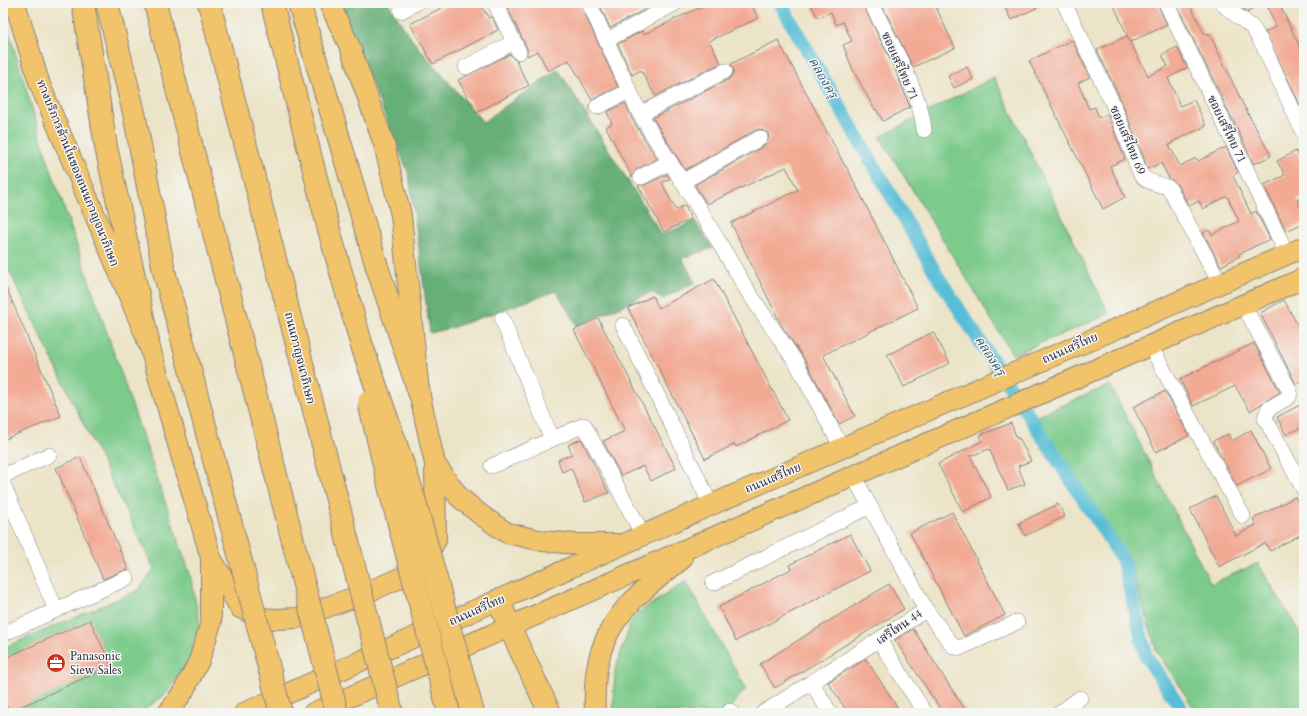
<svg xmlns="http://www.w3.org/2000/svg" width="1307" height="716" font-family="Cardo,'Noto Serif Thai',serif">
<rect width="100%" height="100%" fill="#f6f6f2"/>
<filter id="ink" filterUnits="userSpaceOnUse"><feTurbulence type="fractalNoise" baseFrequency=".025" numOctaves="2"/><feDisplacementMap in="SourceGraphic" scale="8" xChannelSelector="R" yChannelSelector="G"/><feConvolveMatrix kernelMatrix="1 2 1 2 8 2 1 2 1" color-interpolation-filters="sRGB"/></filter>
<filter id="wash" filterUnits="userSpaceOnUse"><feTurbulence type="fractalNoise" baseFrequency=".012" numOctaves="4" result="noise"/><feDisplacementMap in="SourceGraphic" scale="16" xChannelSelector="R" yChannelSelector="G"/><feGaussianBlur stdDeviation="0.9" result="paint"/><feColorMatrix in="noise" values="0 0 0 0 0 0 0 0 0 0 0 0 0 0 0 0 0 1.4 0 .05"/><feComposite in="paint" operator="in"/></filter>
<g filter="url(#wash)">
<rect width="100%" height="100%" fill="#ece4c7"/>
<g fill="#7dcb8b" stroke="#507663">
<path d="M3 12 49 164 190 574 200 624 190 659 166 694 140 713H3V648L139 590 154 569 3 258Z"/>
<path d="M994 77 1109 314 1013 355 880 137Z"/>
<path d="M1110 385 1211 584 1258 563 1304 640V713H1197L1157 652 1128 557 1035 417Z"/>
<path d="M686 581 746 689 725 713H613L615 670 633 616Z"/>
</g>
<path fill="#66af77" stroke="#446859" d="M339 3H388L412 40 483 122 558 69 662 235 695 221 713 248 682 258 695 283 662 299 652 292 577 326 556 291 454 327 430 333 409 175Z"/>
<g fill="none" stroke-linecap="round" stroke-linejoin="round">
<path stroke="#59bed7" stroke-width="14" d="M780 3 938 277 1123 560 1146 656 1184 713"/>
</g>
<g id="blocks">
<g fill="#f2aa94">
<path d="M451 3H480L485 13 486 12 489 18 492 17 498 30 433 64 410 24Z"/>
<path d="M518 3H580L618 87 592 100 569 60 548 71 538 51 527 56V48L508 9Z"/>
<path d="M599 3H657L610 28Z"/>
<path d="M709 3H751L758 18 709 41 721 63 655 96 641 70 632 75 618 44 642 31 644 34Z"/>
<path d="M810 3H862L895 69 910 107 883 121 876 109 875 110 853 70 843 45 852 41 843 22 836 25 831 12 818 18Z"/>
<path d="M881 3H934L955 48 913 67Z"/>
<path d="M1003 3H1047L1011 20Z"/>
<path d="M1113 3H1157L1167 25 1130 42Z"/>
<path d="M1176 3H1189L1205 35 1209 33 1244 106 1271 156 1254 164Z"/>
<path d="M1235 3H1257L1248 13Z"/>
<path d="M1266 3H1279L1304 56V113L1265 32 1276 27Z"/>
<path d="M1127 36 1148 76 1168 66 1162 55 1177 47 1187 68 1168 78 1180 106 1194 100 1206 126 1172 142 1173 144 1169 145 1180 166 1196 158 1198 161 1226 147 1238 172 1233 176 1251 214 1256 211 1270 239 1239 254 1240 256 1221 266 1203 233 1209 230 1212 235 1239 221 1227 196 1203 209 1199 201 1189 206 1177 184 1169 178 1161 163 1148 169 1121 100 1097 50Z"/>
<path d="M778 40 845 166H846L918 308 823 355 855 416 839 424 805 360 782 326 731 223 798 190 786 167 707 204 695 185 764 146 769 138 768 133 760 129 756 130 685 170 653 118 729 79 734 72 731 64Z"/>
<path d="M1072 40 1090 77 1078 83 1089 109 1095 107 1099 118 1107 114 1125 159 1110 166 1125 197 1103 209 1029 61Z"/>
<path d="M510 54 514 59 518 61 516 62 529 85 476 113 458 80Z"/>
<path d="M967 67 973 79 954 88 948 76Z"/>
<path d="M625 103 632 119 657 159 637 169 632 177 606 127 612 124 607 112Z"/>
<path d="M1296 151 1304 167V197L1297 200 1304 213V223L1286 231 1264 185 1285 175 1277 161Z"/>
<path d="M667 174 670 179 662 183 676 210 685 205 691 219 664 232 638 185H645Z"/>
<path d="M714 279 788 420 736 447 735 444 705 459 628 308 653 296 659 308Z"/>
<path d="M3 280 61 416 3 440Z"/>
<path d="M1284 300 1304 337V379L1296 384 1260 313Z"/>
<path d="M598 318 676 468 651 481 643 466 621 476 603 441 625 431 574 330Z"/>
<path d="M933 332 950 363 904 387 887 355Z"/>
<path d="M1254 343 1280 392 1250 411 1235 386 1193 406 1180 379Z"/>
<path d="M1165 391 1189 436 1156 452 1133 407Z"/>
<path d="M1304 403V426L1286 435 1277 417Z"/>
<path d="M1011 423 1017 439 1019 438 1031 461 1018 466 1025 484 1008 490 989 449 970 456 991 497 963 512 938 464 982 441 980 435Z"/>
<path d="M1251 430 1271 469 1237 486 1213 441 1228 434 1232 441Z"/>
<path d="M581 439 609 493 585 502 571 468 562 472 558 460 572 454 568 445Z"/>
<path d="M80 457 128 569 103 579 56 468Z"/>
<path d="M1216 496 1236 536 1256 525 1253 519 1295 497 1304 513V533L1270 551 1265 543 1219 567 1190 509Z"/>
<path d="M1058 504 1065 516 1025 536 1019 523Z"/>
<path d="M952 512 1005 615 964 636 910 533Z"/>
<path d="M850 534 870 571 736 641 719 607 791 569 789 565Z"/>
<path d="M889 584 904 609 775 688 760 664Z"/>
<path d="M90 620 111 666 9 712 3 698V659Z"/>
<path d="M913 629 967 713H943L895 640Z"/>
<path d="M866 659 901 713H848L828 682Z"/>
</g>
</g>
</g>
<g filter="url(#ink)">
<use href="#blocks" fill-opacity="0" stroke="#878381" stroke-width="1"/>
<g fill="none" stroke-linecap="round" stroke-linejoin="round">
<defs>
<g id="minor">
<path d="M495 3 519 52"/>
<path d="M589 3 640 114 706 220 747 290 797 364 842 448"/>
<path d="M871 3C888 38 921 92 924 130"/>
<path d="M1064 3 1113 104 1141 175C1147 183 1160 184 1169 188L1220 283"/>
<path d="M1166 3 1287 254"/>
<path d="M1222 3 1227 8 1252 27 1262 43 1304 134"/>
<path d="M401 11 416 3"/>
<path d="M607 40 676 3"/>
<path d="M466 67 514 42"/>
<path d="M597 107 629 91"/>
<path d="M640 114 725 71"/>
<path d="M641 177 670 162"/>
<path d="M682 182 760 138"/>
<path d="M1244 306 1290 391 1289 397 1268 409 1265 418 1304 490"/>
<path d="M502 319 552 439"/>
<path d="M623 325 711 505"/>
<path d="M1151 347 1243 516"/>
<path d="M492 466 584 425 643 535"/>
<path d="M853 475 926 610 953 646 960 648 1017 622"/>
<path d="M3 476 49 455"/>
<path d="M3 484 56 610"/>
<path d="M713 583 870 506"/>
<path d="M3 634 127 578"/>
<path d="M879 640 925 713"/>
<path d="M812 683 830 713"/>
<path d="M730 711 732 713"/>
<path d="M763 713 926 610"/>
<path d="M1060 713 1080 698"/>
</g>
<g id="major">
<path d="M15 3 40 85 148 341 211 558 240 608 262 618 276 619 297 618 363 594 412 573 426 558 436 540 435 464 419 392 401 215 384 144 350 47 329 3"/>
<path d="M435 464 459 497 481 515 507 533 543 541 575 544H616"/>
<path d="M168 713 183 692 199 661 211 623V558"/>
<path d="M244 713 711 505 1304 247"/>
<path d="M313 713 1304 278"/>
<path d="M595 713C591 631 622 606 682 559"/>
</g>
<g id="highway">
<path d="M83 3 106 147 148 341"/>
<path d="M107 3 134 113 164 271"/>
<path d="M272 3 329 230 361 343"/>
<path d="M299 3 377 267 419 392"/>
<path d="M499 600 510 628 550 713"/>
</g>
</defs>
<use href="#minor" stroke="#878381" stroke-width="16"/>
<use href="#major" stroke="#878381" stroke-width="22"/>
<use href="#highway" stroke="#878381" stroke-width="24"/>
<use href="#minor" stroke="#fff" stroke-width="15"/>
<use href="#major" stroke="#f1c36a" stroke-width="20"/>
<use href="#highway" stroke="#f1c36a" stroke-width="22"/>
<defs>
<g id="highway-bridge">
<path d="M155 3 337 713"/>
<path d="M209 3 392 713"/>
<path d="M164 271 281 713"/>
<path d="M361 343 411 488 473 713"/>
<path d="M369 402 391 494 449 713"/>
</g>
</defs>
<use href="#highway-bridge" stroke="#878381" stroke-width="24" stroke-linecap="butt"/>
<use href="#highway-bridge" stroke="#f1c36a" stroke-width="22"/>
</g>
</g>
<defs>
<symbol id="office-disc" viewBox="-11 -11 22 22"><circle r="9.5" fill="#c8321e" stroke="#f6f6f2"/><path d="M-6-3h4V-5.5h4V-3h4V5H-6ZM-1-4.5V-3h2v-1.5ZM-6 0V1H6V0Z" fill="#fff"/></symbol>
</defs>
<g fill-rule="evenodd">
<use href="#office-disc" x="45" y="652" width="22" height="22"/>
</g>
<g text-anchor="middle" dominant-baseline="central" stroke-width="3" stroke-linejoin="round" paint-order="stroke">
<g font-size="12" fill="#22223b" stroke="#f6f6f2">
<text transform="translate(900 66) rotate(66)">ซอยเสรีไทย 71</text>
<text transform="translate(1227 129) rotate(64)">ซอยเสรีไทย 71</text>
<text transform="translate(1128 140) rotate(67)">ซอยเสรีไทย 69</text>
<text transform="translate(78 173) rotate(68)">ทางบริการด้านในของถนนกาญจนาภิเษก</text>
<text transform="translate(1070 348) rotate(-24)">ถนนเสรีไทย</text>
<text transform="translate(300 358) rotate(76)">ถนนกาญจนาภิเษก</text>
<text transform="translate(773 478) rotate(-23)">ถนนเสรีไทย</text>
<text transform="translate(477 610) rotate(-24)">ถนนเสรีไทย</text>
<text transform="translate(899 627) rotate(-34)">เสรีไทน 44</text>
</g>
<g font-size="12" fill="#22223b" stroke="#f6f6f2" text-anchor="start">
<text x="70" y="656">Panasonic<tspan x="70" dy="14">Siew Sales</tspan></text>
</g>
<g font-size="13" font-style="italic" fill="#355972" stroke="#f6f6f2">
<text transform="translate(823 78) rotate(60)">คลองครุ</text>
<text transform="translate(990 356) rotate(57)">คลองครุ</text>
</g>
</g>
<rect width="1307" height="716" fill="none" stroke="#f6f6f2" stroke-width="16"/>
</svg>
